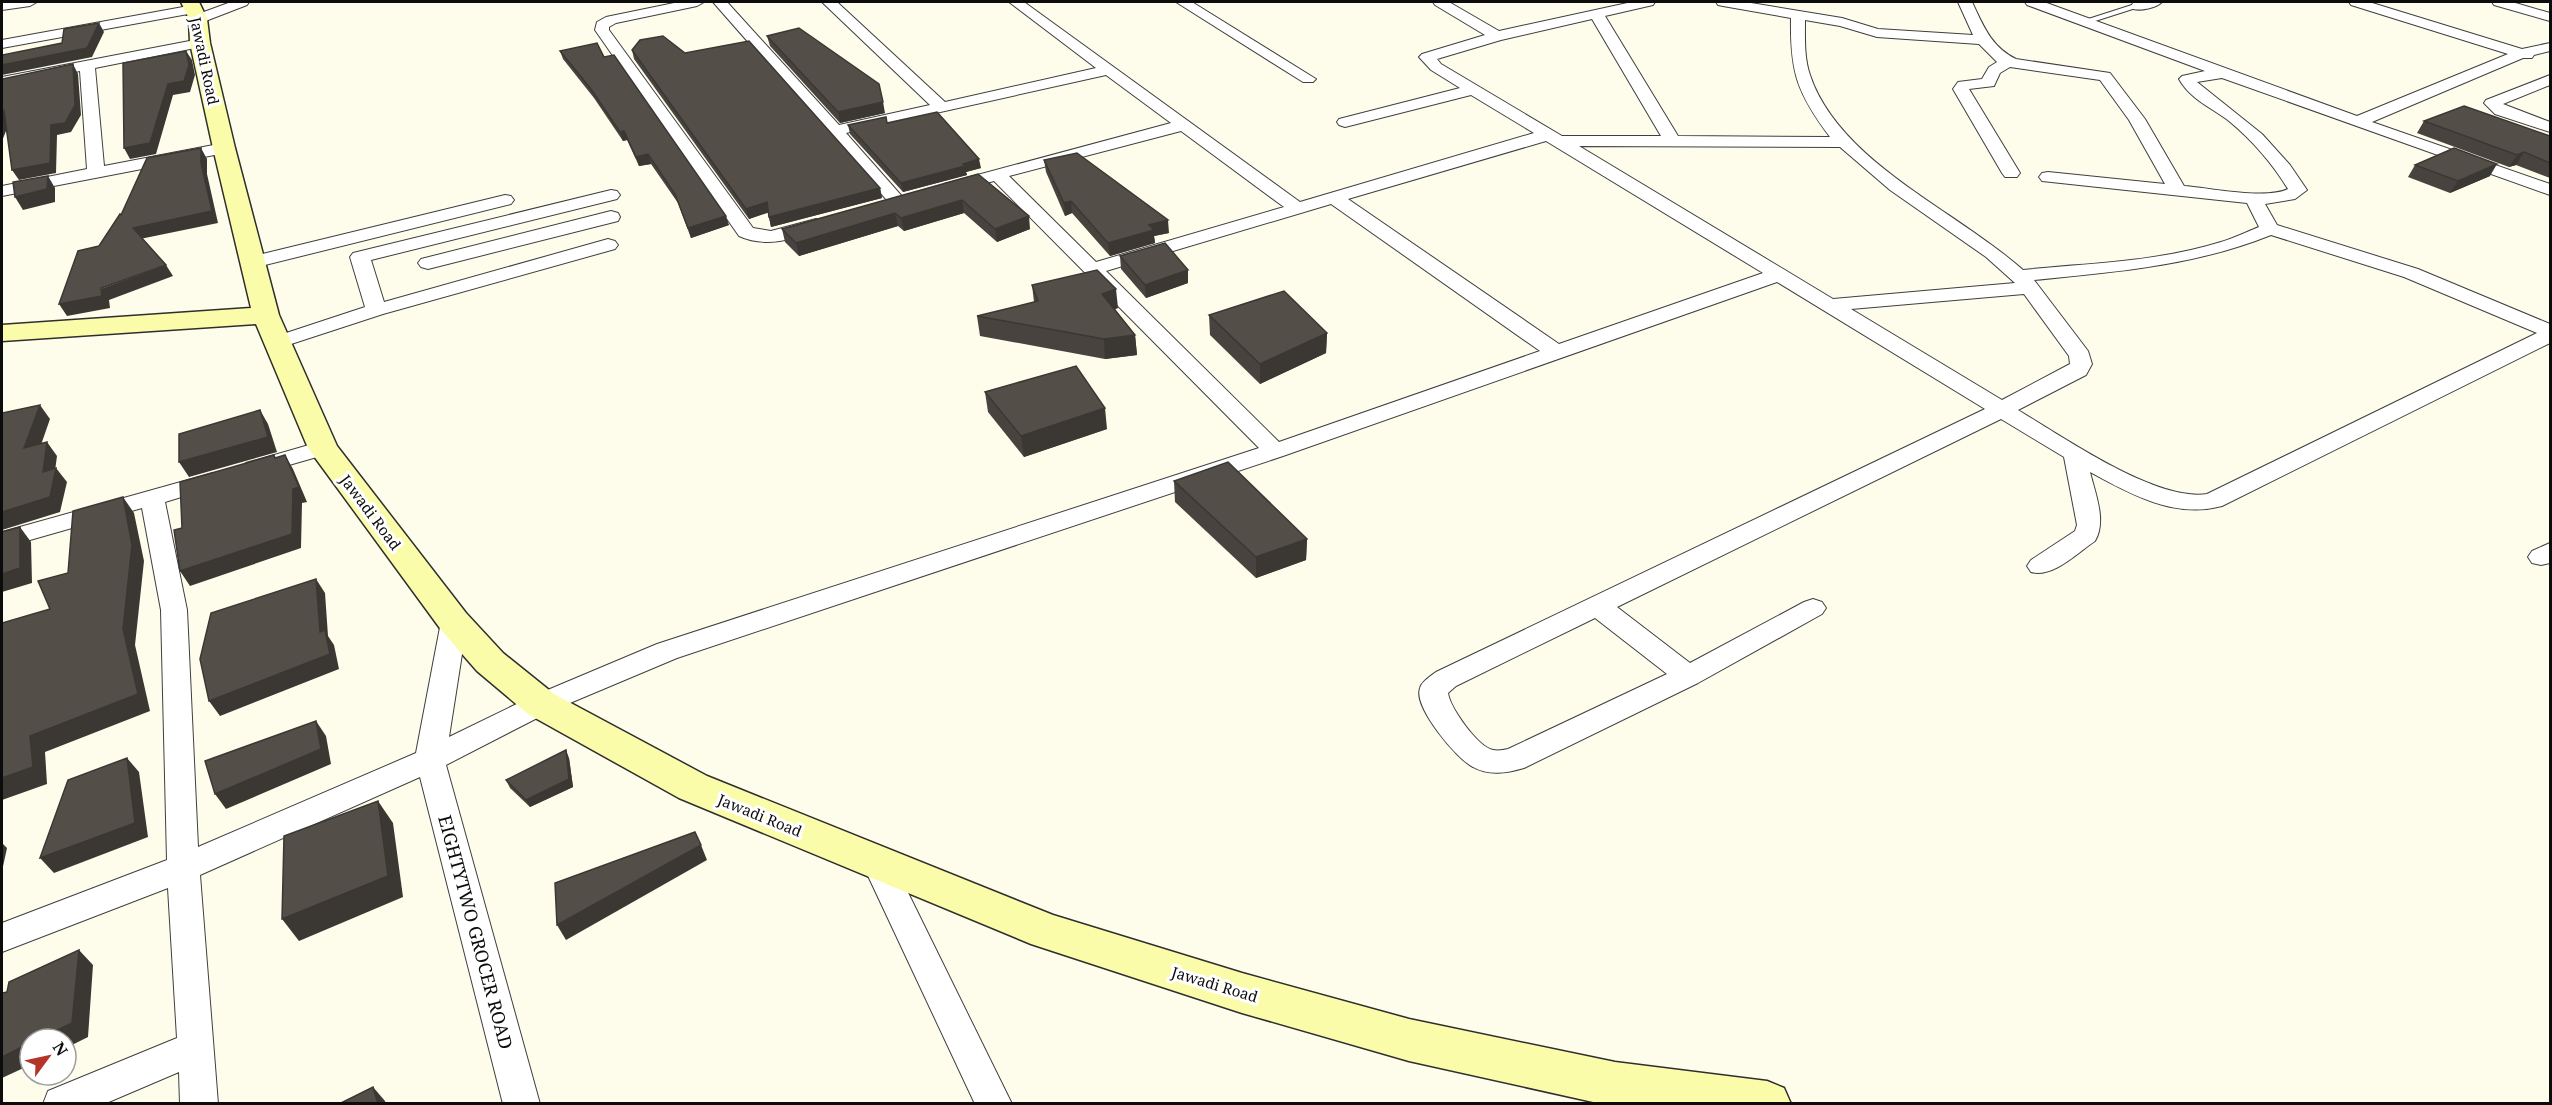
<svg xmlns="http://www.w3.org/2000/svg" width="2552" height="1105" font-family="'Noto Serif',serif">
<rect width="100%" height="100%" fill="#fefdeb"/>
<g fill="none" stroke-linecap="round" stroke-linejoin="round">
<defs>
<path id="lane" d="M2135 4 2142 6 2089 23 2082 21Z"/>
<g id="street">
<path d="M2 2H37L30 6 2 10Z"/>
<path d="M231 2H249L247 5 203 22 198 23 191 19 193 16Z"/>
<path d="M679 2H704L697 6 616 23 609 27V30L753 228 771 231 816 219 823 221 825 225 823 229C795 238 768 249 739 236L595 30 597 22 606 17Z"/>
<path d="M713 2H727L839 125 930 105 822 2H837L945 102 1096 68 1009 2H1024L1300 202 1534 133 1471 95 1345 127 1339 125 1337 122 1339 119 1460 88 1431 70 1419 57 1422 54 1485 35 1435 5 1433 2H1449L1499 31 1632 2H1655L1653 5 1605 16 1678 136 1830 137C1797 93 1790 72 1791 18L1723 6 1718 5 1716 2H1745L1842 18 1878 29 1973 35 1958 2H1972C1983 25 1991 47 2016 59L2110 73 2145 119 2184 186C2211 188 2265 200 2288 189 2272 163 2252 140 2229 121 2212 108 2190 99 2179 79L2182 76 2205 71 2027 5 2025 2H2044L2357 116 2508 54 2351 5 2349 2H2369L2522 49 2550 43V51L2534 55 2532 58H2523L2372 122 2550 184V195L2222 78 2197 82 2262 134 2290 165 2307 190 2295 199 2265 204 2277 225 2418 269 2550 324V343L2222 506C2175 519 2130 494 2090 472 2095 493 2107 521 2095 541 2077 553 2053 578 2031 572L2027 566 2031 560 2075 531 2077 525 2064 457 2001 419 1617 607 1690 663 1804 602 1813 599 1822 602 1826 608 1822 614 1698 683 1524 768C1507 773 1489 776 1473 767 1457 759 1413 707 1420 688 1422 681 1431 676 1436 672L1985 409 1777 282 1283 456 677 658 551 711 446 765 540 1104H503L420 777 200 875 218 1104H180L179 1072 104 1104H43L48 1091 177 1038 168 888 2 952V923L167 860 161 610 142 508 2 548V532L213 473 221 475 225 480 221 485 165 502 187 610 198 847 416 753 441 622 444 615 454 613 464 615 467 622 449 737 531 697 657 644 1259 448 994 181 950 193 944 192 941 188 944 184 1171 123 1106 75 846 133 907 202 904 206H892ZM1592 19 1661 136H1562L1441 64 1437 59 1501 40ZM1805 20 1840 26 1877 37 1979 44 1997 62 1989 67 1982 79 1958 82 1953 89 2002 173 2005 177H2017L2020 173 1969 89 1994 86 2000 73 2010 67 2100 80 2129 120 2165 184 2048 172 2042 173 2039 177 2042 181 2247 203 2259 227C2246 232 2234 238 2221 242 2158 262 2089 263 2023 270 1957 211 1839 162 1810 75 1804 58 1805 38 1805 20ZM1181 131 1284 207 1096 262 1009 176ZM1546 141 1763 273 1559 344 1348 199ZM1579 146 1840 147 1890 190 1986 257 2015 283 1833 299ZM1331 204 1540 351 1279 442 1106 271ZM2271 235 2404 277 2537 333 2207 494C2156 502 2063 437 2018 410L2086 375 2092 364 2088 351 2034 280C2115 272 2194 266 2271 235ZM2024 294 2069 356 2070 364 2002 400 1851 309ZM1595 618 1667 674 1508 749C1504 750 1498 751 1493 750 1478 747 1450 708 1448 693L1456 686Z"/>
<path d="M1176 2H1192L1316 79 1313 82H1303Z"/>
<path d="M2139 2H2162C2156 8 2141 11 2133 9L2131 6 2133 3Z"/>
<path d="M2492 2H2512L2550 13V21L2494 5Z"/>
<path d="M194 5 199 6 201 9 199 12 2 48V40Z"/>
<path d="M200 39 205 40 207 43 205 46 95 68 104 166 224 143 230 144 232 148 230 152 2 196V186L87 169 80 71 2 87V77Z"/>
<path d="M2550 75V85L2503 104 2550 122V132L2495 114 2484 103 2486 100Z"/>
<path d="M611 190 617 191 620 195 617 199 371 260 384 302 608 239 615 241 618 245 615 249 383 314 285 346 278 348 271 346 267 342 271 338 365 307 350 257 353 253Z"/>
<path d="M505 195 511 196 514 200 511 204 253 268 246 266 243 262 246 258Z"/>
<path d="M611 211 618 213 620 217 618 221 428 269 421 267 418 263 421 259Z"/>
<path d="M323 441 331 443 335 448 331 453 254 475 246 473 242 468 246 463Z"/>
<path d="M2550 543V563L2541 565 2532 563 2528 557 2532 551Z"/>
<path d="M878 850 889 854 1012 1104H975L862 863 867 854Z"/>
</g>
<path id="secondary" d="M181 2H199L207 19 210 43 235 148 279 315 337 446 466 613 503 653 554 694 707 776 1053 915 1242 973 1409 1019 1615 1062 1767 1081 1784 1088 1791 1104H1602L1409 1061 1242 1013 1031 944 679 798 528 714 477 671 442 631 308 448 256 324 2 341V325L251 308 213 148 190 43 189 19Z"/>
</defs>
<use href="#lane" stroke="#3f3f3f" stroke-width="2"/>
<use href="#street" stroke="#3f3f3f" stroke-width="2"/>
<use href="#secondary" stroke="#2e2e2e" stroke-width="3"/>
<use href="#lane" fill="#fff" fill-rule="evenodd"/>
<use href="#street" fill="#fff" fill-rule="evenodd"/>
<use href="#secondary" fill="#fbfca9" fill-rule="evenodd"/>
</g>
<g fill="#48433f">
<path d="M767 36 885 113 840 123 770 46Z"/>
<path d="M632 50 685 53 880 188 882 198 771 227 768 212 749 219 634 59Z"/>
<path d="M560 51 604 57 729 225 691 238 678 203 651 164 639 166 627 140 623 141 594 98 563 59Z"/>
<path d="M2424 121 2550 136V178L2516 165 2509 167 2417 133Z"/>
<path d="M887 123 981 168 966 172 967 175 903 192 850 134 848 125Z"/>
<path d="M1044 160 1169 233 1154 236 1155 243 1110 256 1072 213 1065 216 1046 172Z"/>
<path d="M2415 165 2490 176 2450 193 2408 177Z"/>
<path d="M978 174 1030 229 997 242 964 213 904 231 898 226 799 256 785 242 782 229Z"/>
<path d="M1120 256 1188 283 1146 298 1121 269Z"/>
<path d="M1032 285 1118 308 1115 309 1135 335 1137 355 1105 359 980 336 977 316 1034 302Z"/>
<path d="M1209 315 1327 333 1326 353 1260 384 1210 335Z"/>
<path d="M985 392 1107 429 1024 457 988 412Z"/>
<path d="M1174 481 1307 539 1306 560 1256 578 1175 502Z"/>
<path d="M569 758 573 787 530 807 510 788 506 780Z"/>
</g>
<g fill="#3b3733">
<path d="M99 23 104 32 92 57 2 75V65L87 48Z"/>
<path d="M186 51 192 60 195 75 190 92 173 95 156 154 130 159 124 148 168 84Z"/>
<path d="M73 64 78 74 81 115 71 132 57 135 56 173 19 180 12 170 51 125Z"/>
<path d="M883 102 885 113 840 123 838 112Z"/>
<path d="M4 111 10 121 2 141V116Z"/>
<path d="M624 131 627 140 623 141 620 132Z"/>
<path d="M201 148 207 159V174L218 223 140 239 133 228 201 163Z"/>
<path d="M2524 152 2516 165 2509 167 2517 155Z"/>
<path d="M648 154 651 164 639 166 636 157Z"/>
<path d="M979 159 981 168 966 172 967 175 903 192 901 183Z"/>
<path d="M2497 164 2490 176 2450 193 2458 181Z"/>
<path d="M48 176 55 188V202L23 210 15 197Z"/>
<path d="M880 188 882 198 771 227 769 217Z"/>
<path d="M962 200 964 213 904 231 901 218Z"/>
<path d="M1071 201 1072 213 1065 216 1064 203Z"/>
<path d="M767 202 770 212 749 219 746 209Z"/>
<path d="M895 213 898 226 799 256 796 243Z"/>
<path d="M726 216 729 225 691 238 688 228Z"/>
<path d="M1029 216 1030 229 997 242 995 229Z"/>
<path d="M1168 220 1169 233 1154 236 1155 243 1110 256 1108 243 1149 225Z"/>
<path d="M166 265 173 276 109 300 110 308 67 316 59 304Z"/>
<path d="M1188 270V283L1146 298 1145 285Z"/>
<path d="M1116 289 1118 308 1104 313 1102 294Z"/>
<path d="M1327 333 1326 353 1260 384V364Z"/>
<path d="M1135 335 1137 355 1105 359 1104 339Z"/>
<path d="M40 405 50 419 35 462 24 448Z"/>
<path d="M1105 408 1107 429 1024 457 1021 436Z"/>
<path d="M260 410 268 424 277 452 189 477 179 462Z"/>
<path d="M47 442 57 456 55 471 56 468 67 482 60 512 2 530V512L43 472Z"/>
<path d="M285 455 293 469 307 502 302 503 301 548 190 586 180 571Z"/>
<path d="M123 497 134 513 144 561 135 645 150 711 45 752 47 784 2 800V778L30 736 123 629Z"/>
<path d="M20 527 31 542 32 583 2 592V574Z"/>
<path d="M1307 539 1306 560 1256 578V557Z"/>
<path d="M316 579 325 593 328 636 334 645 339 669 220 716 209 701 320 632Z"/>
<path d="M316 721 326 736 331 764 226 809 215 794Z"/>
<path d="M566 750 569 758 573 787 530 807 526 800Z"/>
<path d="M127 758 139 772 148 837 54 873 40 858Z"/>
<path d="M378 801 393 823 403 897 299 941 282 919Z"/>
<path d="M2 843 7 848 2 871Z"/>
<path d="M701 845 707 860 566 940 557 925Z"/>
<path d="M79 950 93 965 88 1037 66 1048V1039H39Z"/>
<path d="M30 1043V1065L2 1078V1057Z"/>
<path d="M373 1087 385 1101 386 1104H378Z"/>
</g>
<g fill="#544e49" stroke="#3b3733" stroke-width="1.5">
<path d="M99 23 87 48 2 65V55L62 43 64 29Z"/>
<path d="M799 28 879 84 883 102 838 112 767 36Z"/>
<path d="M663 36 685 53 749 41 880 188 769 217 767 202 746 209 632 50 640 40Z"/>
<path d="M597 43 604 57 614 55 726 216 688 228 675 194 648 154 636 157 624 131 620 132 591 89 560 51Z"/>
<path d="M186 51 189 65 184 81 168 84 150 143 124 148 123 63Z"/>
<path d="M73 64 75 105 65 123 51 125 50 163 12 170 4 111 2 116V79Z"/>
<path d="M2464 106 2550 136V163L2524 152 2517 155 2424 121Z"/>
<path d="M937 112 979 159 963 164 965 166 901 183 848 125 886 117 887 123Z"/>
<path d="M201 148V163L212 211 133 228 166 265 101 288 102 296 59 304 78 251 99 246 120 214 121 215 147 158Z"/>
<path d="M2454 148 2497 164 2458 181 2415 165Z"/>
<path d="M1077 153 1168 220 1149 225 1154 230 1108 243 1071 201 1064 203 1044 160Z"/>
<path d="M978 174 1029 216 995 229 962 200 901 218 895 213 796 243 782 229Z"/>
<path d="M48 176 47 189 15 197 13 182Z"/>
<path d="M1165 243 1188 270 1145 285 1120 256Z"/>
<path d="M1097 270 1116 289 1102 294 1135 335 1104 339 977 316 1038 301 1032 285Z"/>
<path d="M1284 291 1327 333 1260 364 1209 315Z"/>
<path d="M1076 366 1105 408 1021 436 985 392Z"/>
<path d="M40 405 24 448 47 442 43 472 56 468 50 497 2 512V413Z"/>
<path d="M260 410 268 437 179 462V434Z"/>
<path d="M274 455 275 458 285 455 299 487 293 489 292 534 180 571 174 530 182 528 180 482Z"/>
<path d="M1228 462 1307 539 1256 557 1174 481Z"/>
<path d="M123 497 132 545 123 629 138 694 30 736 33 767 2 778V623L50 609 38 581 68 573 73 511Z"/>
<path d="M20 527V568L2 574V532Z"/>
<path d="M316 579 320 632 325 630 330 654 209 701 200 659 211 613Z"/>
<path d="M316 721 321 749 215 794 205 761Z"/>
<path d="M566 750 569 779 526 800 506 780Z"/>
<path d="M127 758 135 823 40 858 68 780Z"/>
<path d="M378 801 388 876 282 919 284 836Z"/>
<path d="M695 832 701 845 557 925 555 883Z"/>
<path d="M79 950 72 1023 39 1039H30V1043L2 1057V993L7 992 9 982Z"/>
<path d="M373 1087 378 1104H339Z"/>
</g>
<g text-anchor="middle" dominant-baseline="central" stroke-width="6" stroke-linejoin="round" paint-order="stroke">
<g font-size="15" fill="#0c0c0c" stroke="#fff">
<text transform="translate(205 61) rotate(78)">Jawadi Road</text>
<text transform="translate(371 512) rotate(53)">Jawadi Road</text>
<text transform="translate(760 815) rotate(22)">Jawadi Road</text>
<text transform="translate(1215 984) rotate(17)">Jawadi Road</text>
</g>
<g font-size="18" fill="#0c0c0c" stroke="#fff">
<text transform="translate(476 932) rotate(75)">EIGHTYTWO GROCER ROAD</text>
</g>
</g>
<rect width="2552" height="1105" fill="none" stroke="#0c0c0c" stroke-width="6"/>
<g transform="translate(48 1057) rotate(57)"><circle r="28" fill="#ffffff" stroke="#9e9e9e" stroke-width="1.5"/>
<path d="M0-4.5L10 22L0 15L-10 22Z" fill="#b5342a"/>
<text y="-9" font-size="16" font-weight="bold" text-anchor="middle" fill="#0c0c0c">N</text>
</g>
</svg>
